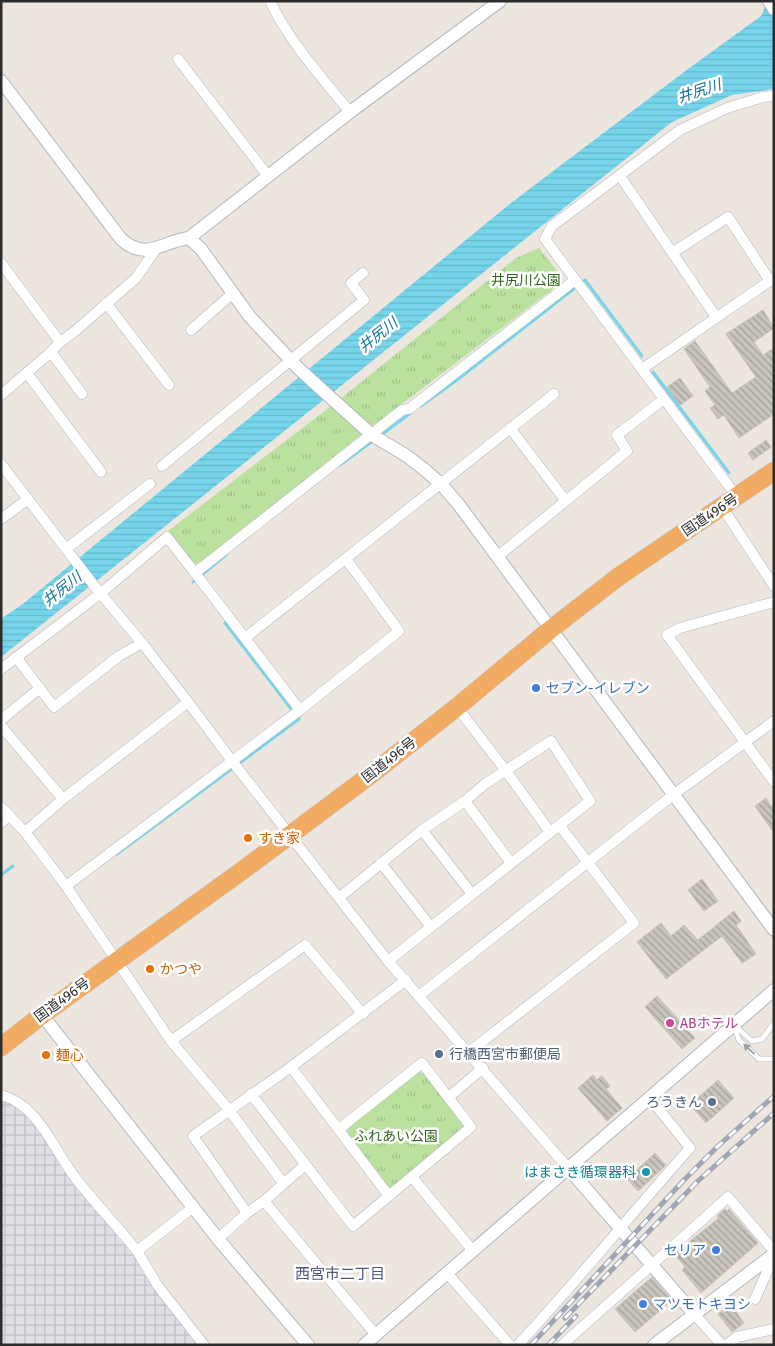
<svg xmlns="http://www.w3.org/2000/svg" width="775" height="1346" font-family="'Fira Sans','Noto Sans JP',sans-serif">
<defs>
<pattern id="industrial-grid" width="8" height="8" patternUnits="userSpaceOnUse" patternTransform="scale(1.25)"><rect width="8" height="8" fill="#e0dfe6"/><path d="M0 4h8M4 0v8" fill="none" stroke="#c0c0c5"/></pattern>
<pattern id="park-tufts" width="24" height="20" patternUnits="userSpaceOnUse" patternTransform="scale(1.25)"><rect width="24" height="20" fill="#bae19e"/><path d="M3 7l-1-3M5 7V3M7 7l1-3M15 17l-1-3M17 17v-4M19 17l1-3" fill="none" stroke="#a0c188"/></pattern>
<pattern id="water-rules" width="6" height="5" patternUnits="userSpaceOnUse" patternTransform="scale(1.25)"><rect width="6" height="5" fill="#76d5ea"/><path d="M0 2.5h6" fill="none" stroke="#66b7c9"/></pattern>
<pattern id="building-back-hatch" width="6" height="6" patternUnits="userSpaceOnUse" patternTransform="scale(1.25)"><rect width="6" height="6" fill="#c9c4bd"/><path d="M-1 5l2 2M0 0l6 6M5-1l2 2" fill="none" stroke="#a39f9a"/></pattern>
</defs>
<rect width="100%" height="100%" fill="#ede6df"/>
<path fill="url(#industrial-grid)" d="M1 1095 19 1104 204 1345H1Z"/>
<g fill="url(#park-tufts)">
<path d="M539 248 562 277 561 283 353 441 200 564H194L168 531 335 403 516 258Z"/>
<path d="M419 1072 423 1073 466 1126 393 1187H388L347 1132 349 1127Z"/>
</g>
<path fill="url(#water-rules)" d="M768 1H774V89L732 95 672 122 1 657V619L24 603 511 203 684 72 761 16Z"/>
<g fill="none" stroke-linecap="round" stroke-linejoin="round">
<g stroke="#76d5ea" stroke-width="3">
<path d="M653 372 729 473"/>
<path d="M421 406 461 377 585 280 642 356"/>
<path d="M381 435 412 412"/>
<path d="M340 465 374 440"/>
<path d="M193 582 227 554"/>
<path d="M117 854 299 719 225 623"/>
<path d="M1 875 13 866"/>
</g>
</g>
<g fill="url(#building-back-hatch)" stroke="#c8c1b8">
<path d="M763 310 774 328 754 342 763 355 774 348V414L739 438 724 415 718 419 710 408 715 405 705 391 710 387 684 349 695 341 732 393 756 377 726 334Z"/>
<path d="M680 378 693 396 680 405 667 387Z"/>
<path d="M766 440 771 447 753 460 748 453Z"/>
<path d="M766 798 774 810V833L755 806Z"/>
<path d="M702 879 718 901 704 911 688 890Z"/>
<path d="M734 911 741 921 736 925 756 954 742 963 722 936 666 979 637 942 661 923 671 936 684 925 698 940Z"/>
<path d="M657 996 695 1038 682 1049 645 1007Z"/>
<path d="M593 1075 597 1080 602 1076 610 1086 606 1089 622 1108 607 1121 578 1088Z"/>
<path d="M718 1080 734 1098 706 1123 690 1105Z"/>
<path d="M655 1153 666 1165 638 1191 627 1179Z"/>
<path d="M725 1209 727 1211 729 1209 758 1243 701 1293 682 1270 685 1267 674 1254 719 1218 717 1216Z"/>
<path d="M652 1277 673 1302 665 1306 635 1332 615 1309Z"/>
<path d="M731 1305 744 1323 732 1332 718 1314Z"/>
</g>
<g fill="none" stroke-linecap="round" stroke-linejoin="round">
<defs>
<g id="service">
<path d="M734 1025 752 1041 762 1039 774 1023"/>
<path d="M734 1026 739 1040 759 1059H774"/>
</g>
<g id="minor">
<path d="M270 1C288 40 323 79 350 112"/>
<path d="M178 59 268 176"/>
<path d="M620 176 716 317"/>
<path d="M672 253 728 217 770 281"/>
<path d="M1 263 60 342"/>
<path d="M106 303 169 385"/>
<path d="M191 330 233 293"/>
<path d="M51 352 82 394"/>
<path d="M642 369 774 278"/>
<path d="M27 373 101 472"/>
<path d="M1 395 51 352 60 342 74 332 136 278 156 249"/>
<path d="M510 428 565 500"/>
<path d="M1 464 96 588 142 643 188 702 232 761 388 961 569 1169"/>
<path d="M162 466 364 300 351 283 363 273"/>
<path d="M737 497 545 239 552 226 680 130 727 108 763 97 774 96"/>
<path d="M722 507 774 586"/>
<path d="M1 519 28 499"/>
<path d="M66 549 150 484"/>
<path d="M497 557 627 451 617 435 664 399"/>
<path d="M195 573 300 710"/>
<path d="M774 602 680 628 667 635 774 782"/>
<path d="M245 638 554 394"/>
<path d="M16 657 54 707 119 656 142 643"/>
<path d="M1 669 101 593 167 537 195 573 402 410 409 409 575 280"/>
<path d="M457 707 506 771 550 832"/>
<path d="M1 720 40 688"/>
<path d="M1 726 63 799"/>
<path d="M465 801 511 863"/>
<path d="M1 807 25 832 66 886 171 1041 229 1110 283 1183"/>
<path d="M1 823 9 815"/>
<path d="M422 830 472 894"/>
<path d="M25 832 63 799 188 702"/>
<path d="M381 863 431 927"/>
<path d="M66 886 300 710 399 631 346 559"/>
<path d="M340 897 422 830 465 801 485 784 551 741 590 801 388 961"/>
<path d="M420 995 673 795 774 721"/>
<path d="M171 1041 305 945 363 1014"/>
<path d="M469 1052 634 923 560 826"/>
<path d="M291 1067 389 1196"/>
<path d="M251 1094 353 1226 471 1127 422 1063 339 1129"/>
<path d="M1 1095C39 1104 55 1153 77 1180 96 1204 118 1227 137 1251"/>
<path d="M449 1097 483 1068"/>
<path d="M412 1177 473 1251"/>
<path d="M264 1201 376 1335"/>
<path d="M192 1208 137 1251 158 1286 204 1345"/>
<path d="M247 1213 193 1136 291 1067 406 980"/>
<path d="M218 1239 247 1213 264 1201 305 1165"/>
<path d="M447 1273 510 1345"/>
<path d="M755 1299 774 1256"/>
<path d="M695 1315 722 1345"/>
<path d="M518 1345C577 1281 632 1213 690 1148L650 1098"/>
<path d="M562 1345 728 1197 774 1251"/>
<path d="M726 1345 737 1337 774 1329"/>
</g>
<g id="tertiary">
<path d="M769 1 774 9"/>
<path d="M1 81 121 239C146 262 163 241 189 238L350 112 500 1"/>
<path d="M189 238 201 249 250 317 298 368 372 435 407 456 425 470 441 484 459 505 774 930"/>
<path d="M42 1015 218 1239 308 1345"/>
<path d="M569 1169 695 1315"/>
<path d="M364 1345 774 990"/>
<path d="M654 1345 774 1254"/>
</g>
<path id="trunk" d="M1 1047 42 1015 239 873 369 776 457 707 551 629 618 577 774 471"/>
</defs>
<use href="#service" stroke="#b2b6bf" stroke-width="6"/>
<use href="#minor" stroke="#b2b6bf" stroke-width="11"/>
<use href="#tertiary" stroke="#b2b6bf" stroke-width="14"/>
<use href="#trunk" stroke="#c4c4c4" stroke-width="19"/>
<use href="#service" stroke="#fff" stroke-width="5"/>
<use href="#minor" stroke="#fff" stroke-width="10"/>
<use href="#tertiary" stroke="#fff" stroke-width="12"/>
<use href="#trunk" stroke="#f2ab62" stroke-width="18"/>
<defs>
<g id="rail">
<path d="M565 1318 698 1181 774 1113"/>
<path d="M531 1345 685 1179 717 1147 774 1096"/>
<path d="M548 1345 576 1316"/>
</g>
</defs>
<use href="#rail" stroke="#a1a6b5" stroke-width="5"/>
<use href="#rail" stroke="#fff" stroke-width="3" stroke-dasharray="9" stroke-linecap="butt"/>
</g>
<defs><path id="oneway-solid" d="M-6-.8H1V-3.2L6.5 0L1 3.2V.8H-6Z" transform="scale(1.25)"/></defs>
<use fill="#a0a0a0" href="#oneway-solid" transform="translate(749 1049) rotate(-137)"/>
<g fill="#3f7fe0" stroke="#fff" stroke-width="2">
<circle cx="536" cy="688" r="5"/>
<circle cx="716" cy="1250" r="5"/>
<circle cx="643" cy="1304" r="5"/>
</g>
<g fill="#e8710a" stroke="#fff" stroke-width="2">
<circle cx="248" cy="838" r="5"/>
<circle cx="150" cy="969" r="5"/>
<circle cx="46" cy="1055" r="5"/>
</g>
<circle fill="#d1479c" stroke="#fff" stroke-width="2" cx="670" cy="1023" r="5"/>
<g fill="#5c6f8a" stroke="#fff" stroke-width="2">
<circle cx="439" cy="1054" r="5"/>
<circle cx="712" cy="1102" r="5"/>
</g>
<circle fill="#0f9aa8" stroke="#fff" stroke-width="2" cx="646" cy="1172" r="5"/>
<g text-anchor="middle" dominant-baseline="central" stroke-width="5" stroke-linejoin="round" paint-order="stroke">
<g font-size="14" fill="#33671d" stroke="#fff">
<text x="526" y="280">井尻川公園</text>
<text x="396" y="1136">ふれあい公園</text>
</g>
<g font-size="14" fill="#2c2c2c" stroke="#fff">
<text transform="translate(710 515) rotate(-34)">国道496号</text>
<text transform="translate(389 760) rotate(-38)">国道496号</text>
<text transform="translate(62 1000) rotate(-36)">国道496号</text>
</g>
<g font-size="14" fill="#366cbe" stroke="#fff" text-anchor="start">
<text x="546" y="688">セブン-イレブン</text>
<text x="706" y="1250" text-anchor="end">セリア</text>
<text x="653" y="1304">マツモトキヨシ</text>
</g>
<g font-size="14" fill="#c56008" stroke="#fff" text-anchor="start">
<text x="258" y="838">すき家</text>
<text x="160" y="969">かつや</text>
<text x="56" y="1055">麺心</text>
</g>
<g font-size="14" fill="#b23c85" stroke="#fff" text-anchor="start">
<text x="680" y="1023">ABホテル</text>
</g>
<g font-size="14" fill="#4e5e75" stroke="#fff" text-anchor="start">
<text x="449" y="1054">行橋西宮市郵便局</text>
<text x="702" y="1102" text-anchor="end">ろうきん</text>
</g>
<g font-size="14" fill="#0d838f" stroke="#fff" text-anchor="end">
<text x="636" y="1172">はまさき循環器科</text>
</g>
<g font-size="15" font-style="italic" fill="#137599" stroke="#fff">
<text transform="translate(699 91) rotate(-18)">井尻川</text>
<text transform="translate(378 335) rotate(-39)">井尻川</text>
<text transform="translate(62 589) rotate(-39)">井尻川</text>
</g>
<g font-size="15" fill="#4d597b" stroke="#fff">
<text x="340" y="1274">西宮市二丁目</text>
</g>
</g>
<rect width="775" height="1346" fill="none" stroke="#2c2c2c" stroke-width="5"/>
</svg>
